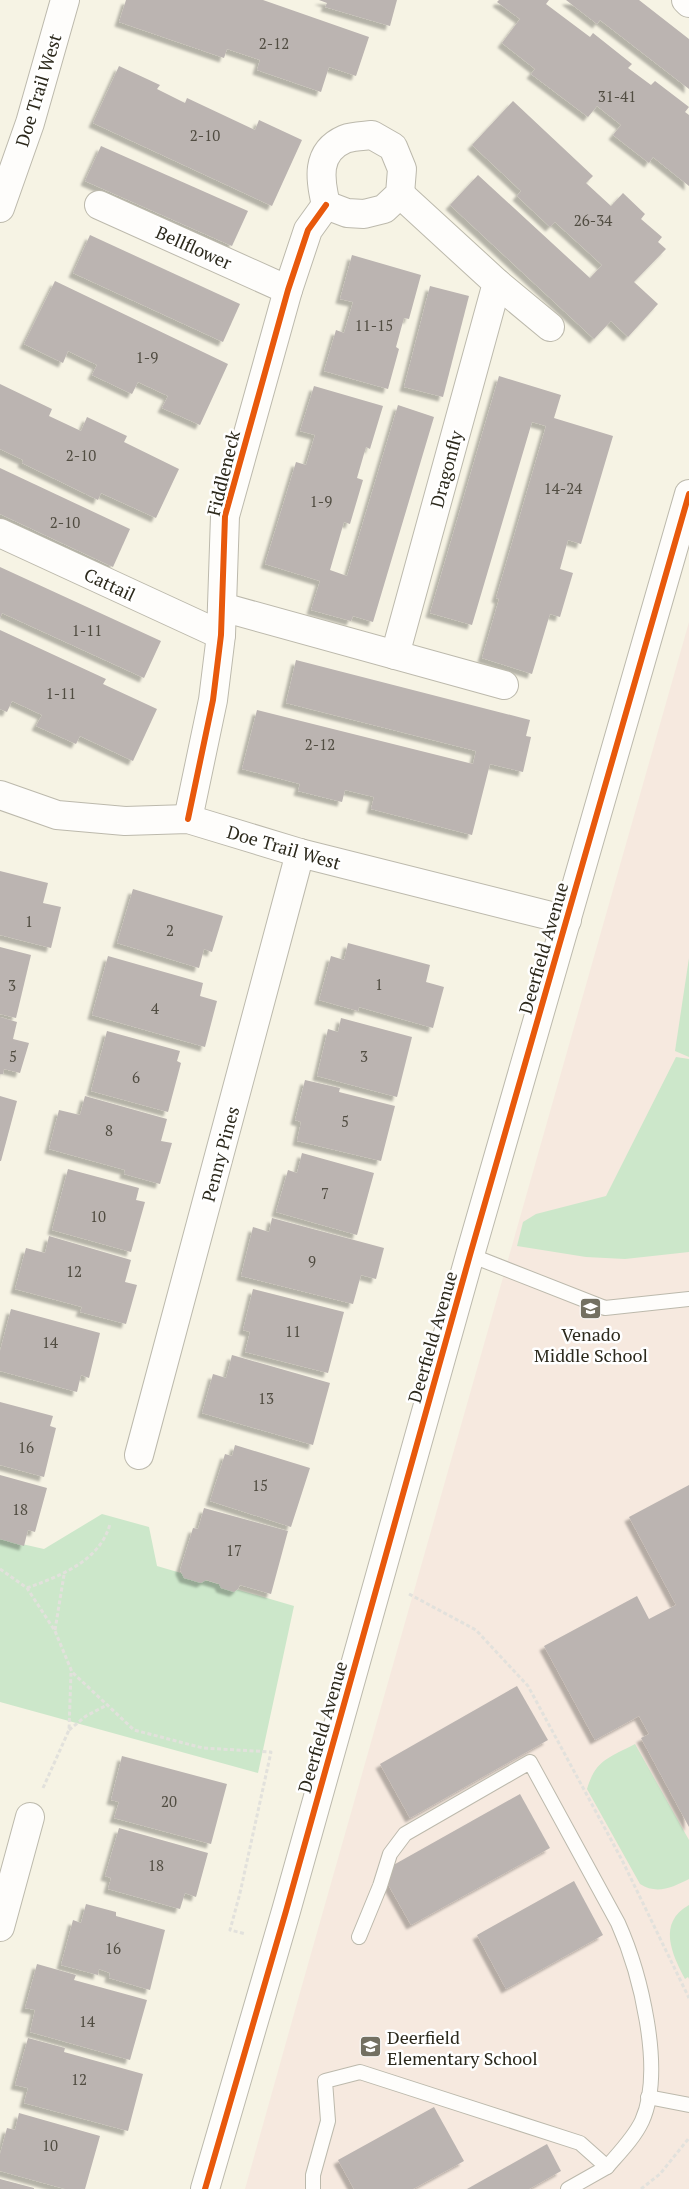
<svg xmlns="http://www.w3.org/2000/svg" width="689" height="2189" font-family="'PT Serif',serif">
<defs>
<filter id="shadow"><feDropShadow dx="-4.5" dy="4.5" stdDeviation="1" flood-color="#0004"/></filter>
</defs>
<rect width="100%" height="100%" fill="#f6f3e4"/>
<path fill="#f6e9df" d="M689 622V2189H245L299 1996Z"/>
<g fill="#cce7ca">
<path d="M689 958V1057L675 1051Z"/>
<path d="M676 1057 689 1059V1252L625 1259 586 1257 517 1246 523 1222 536 1214 606 1196Z"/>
<path d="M102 1514 149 1527 157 1566 294 1606 258 1773 0 1702V1539L44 1549Z"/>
<path d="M635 1744 689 1840V1879C673 1887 657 1895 640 1884L587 1789C596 1759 609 1758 635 1744Z"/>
<path d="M689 1905V1979L688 1977 685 1979C672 1954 657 1923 689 1905Z"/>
</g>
<g fill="#bbb4b1" filter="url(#shadow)">
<path d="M126 0H263L369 37 356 76 329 67 321 92 257 70 260 60 227 49 224 58 119 22Z"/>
<path d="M319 0H397L390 26 325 7 327 3Z"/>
<path d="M499 0H549L546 4 590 37 593 33 632 64 628 68 651 85 655 81 689 107 685 112 689 115V186L653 157 649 163 613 135 621 125 597 106 588 117 531 74 535 69 502 43 520 19 497 2Z"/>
<path d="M566 0H639L689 39V89L600 20 597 24Z"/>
<path d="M119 66 160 85 157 89 185 103 187 98 255 130 259 120 302 140 272 206 93 123Z"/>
<path d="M513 101 593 176 586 183 611 206 623 193 645 214 641 219 662 237 658 242 666 249 634 282 658 304 628 337 611 321 594 339 450 205 478 175 590 278 602 265 555 222 550 227 517 196 521 191 472 145Z"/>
<path d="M101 146 248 211 232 246 85 181Z"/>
<path d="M90 235 240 304 223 342 73 273Z"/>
<path d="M352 255 421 275 409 319 404 318 396 347 399 349 388 389 324 371 336 330 344 333 353 302 340 299Z"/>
<path d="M55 281 228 364 200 425 162 408 168 396 138 382 132 394 92 375 97 365 68 351 63 363 24 344Z"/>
<path d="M430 286 469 296 443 397 404 387Z"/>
<path d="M499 376 561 395 554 418 613 436 581 544 568 540 560 569 573 573 560 617 550 614 532 674 482 658 499 599 496 598 546 426 532 422 472 625 430 613Z"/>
<path d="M0 384 52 409 49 416 81 431 87 417 127 436 124 442 179 469 156 518 101 493 98 500 22 463 23 460 0 449Z"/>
<path d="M314 386 383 406 370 449 366 447 357 478 363 480 350 524 344 522 330 570 347 576 398 405 434 417 373 622 353 616 351 621 311 610 320 581 265 564 296 462 306 465 315 435 300 431Z"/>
<path d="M0 468 130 529 113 567 0 514Z"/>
<path d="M0 567 161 641 144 678 2 613 0 618Z"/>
<path d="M0 630 106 679 103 684 157 709 133 761 80 736 76 744 36 726 42 715 12 701 7 712 0 709Z"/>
<path d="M296 660 530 720 526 736 531 737 523 772 490 764 472 835 371 809 374 797 345 790 342 802 298 791 300 784 242 769 257 710 473 764 476 751 286 703Z"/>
<path d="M0 871 48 883 43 903 61 907 51 948 0 935Z"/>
<path d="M133 889 223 916 212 952 204 949 199 968 117 943Z"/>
<path d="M348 943 430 965 426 982 444 987 433 1028 359 1007 358 1011 319 1000 331 956 344 960Z"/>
<path d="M0 947 31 955 16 1018 0 1014Z"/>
<path d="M108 956 203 983 200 996 217 1001 205 1047 92 1015Z"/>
<path d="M0 1017 17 1022 13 1039 29 1043 20 1073 4 1069 3 1074H0Z"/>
<path d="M341 1018 412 1037 397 1097 317 1076 328 1029 338 1032Z"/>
<path d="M107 1031 180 1051 177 1061 181 1063 168 1112 91 1091Z"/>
<path d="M305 1080 340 1088 339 1092 395 1106 381 1161 297 1141 301 1122 295 1120Z"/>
<path d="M0 1096 17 1101 1 1161H0Z"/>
<path d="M85 1096 167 1119 161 1141 172 1143 160 1184 124 1174 125 1170 49 1149 59 1110 80 1115Z"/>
<path d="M302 1153 374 1173 357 1235 276 1212 288 1170 297 1173Z"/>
<path d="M68 1169 139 1188 136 1200 145 1202 131 1252 52 1230Z"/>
<path d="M272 1218 384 1248 376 1279 361 1275 353 1304 241 1276 253 1227 269 1232Z"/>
<path d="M49 1236 131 1260 125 1282 137 1285 126 1324 80 1312 82 1307 15 1289 26 1248 45 1253Z"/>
<path d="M253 1289 344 1312 328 1373 245 1352 250 1332 243 1330Z"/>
<path d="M11 1309 100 1333 89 1378 81 1375 77 1392 0 1371V1351Z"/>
<path d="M232 1355 330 1383 313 1445 202 1413 213 1374 226 1378Z"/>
<path d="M0 1402 53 1416 50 1426 56 1428 44 1477 0 1465Z"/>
<path d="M235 1445 310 1468 291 1527 210 1501 225 1454 232 1456Z"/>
<path d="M0 1475 47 1488 35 1532 28 1530 24 1546 0 1539Z"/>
<path d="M689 1485V1827L641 1738 649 1734 639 1716 595 1740 544 1646 637 1596 649 1619 676 1605 629 1517Z"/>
<path d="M204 1508 288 1531 271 1594 240 1585 238 1589 234 1592 221 1588 219 1584 206 1580 201 1583 184 1578 180 1570 193 1528 198 1529Z"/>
<path d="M517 1686 548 1740 410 1818 380 1764Z"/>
<path d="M122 1756 227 1784 211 1844 114 1818 119 1802 111 1800Z"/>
<path d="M520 1794 550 1848 411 1925 381 1872Z"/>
<path d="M119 1828 208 1853 196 1897 185 1893 180 1909 108 1889 111 1878 105 1876Z"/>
<path d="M574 1881 603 1935 506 1989 477 1935Z"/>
<path d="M86 1904 116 1912V1916L165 1930 150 1990 109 1978 110 1973 99 1969 98 1975 61 1965 73 1920 81 1923Z"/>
<path d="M37 1964 76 1975 74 1980 147 2000 130 2060 30 2032 35 2010 25 2008Z"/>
<path d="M28 2038 65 2048 64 2052 143 2074 128 2131 24 2103 28 2088 15 2085Z"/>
<path d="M434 2107 464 2161 413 2189H354L338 2160Z"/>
<path d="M19 2113 100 2136 85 2189H65L0 2171V2154L7 2128 15 2130Z"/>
<path d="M547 2144 561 2171 529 2189H467Z"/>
<path d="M0 2179 34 2188V2189H0Z"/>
</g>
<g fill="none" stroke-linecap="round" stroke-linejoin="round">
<defs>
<g id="service">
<path d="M470 1255 605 1308 689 1299"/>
<path d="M359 1937 380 1886 390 1854 405 1834 530 1762 618 1923C640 1972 665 2070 642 2121 634 2138 619 2153 607 2167"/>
<path d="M648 2097 689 2105"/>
<path d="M313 2189V2175L328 2121 325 2081 360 2072 580 2143 607 2167 568 2189"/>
</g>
<g id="minor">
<path d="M686 0 689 3"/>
<path d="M372 135 393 147 402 169 400 194 384 209 364 214 347 213 326 205C320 180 315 152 345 139 353 136 364 136 372 135Z"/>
<path d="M99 205 288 290"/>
<path d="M497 283 550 327"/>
<path d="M0 533 221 635"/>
<path d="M222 607 504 685"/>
<path d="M395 655 497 283 400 194"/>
<path d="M188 819 213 700 221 635 225 516 288 290 308 230 326 205"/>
<path d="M139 1455 300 853"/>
<path d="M0 1927 30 1817"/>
</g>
<g id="tertiary">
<path d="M0 208 30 123 65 0"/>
<path d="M0 795 57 815 125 821 188 819 300 853 567 920"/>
<path d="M205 2189 286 1911 470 1255 689 494"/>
</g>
</defs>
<use href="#service" stroke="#bcb9ac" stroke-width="16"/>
<use href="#minor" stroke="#bcb9ac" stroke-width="30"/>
<use href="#tertiary" stroke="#bcb9ac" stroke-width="30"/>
<g stroke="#e2e1dc" stroke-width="3" stroke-dasharray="4 2.5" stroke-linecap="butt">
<path d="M0 1569 27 1588 55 1631 72 1672 134 1730 203 1748 271 1752 240 1893 230 1930 246 1934"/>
<path d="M27 1588C60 1576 100 1561 110 1524"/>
<path d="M409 1594 476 1630 528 1686 622 1860 689 1998"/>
<path d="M55 1630 64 1575"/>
<path d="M69 1730 86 1716 107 1705"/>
<path d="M43 1788 69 1730 71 1673"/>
<path d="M641 2189 660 2174 689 2138"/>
</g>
<use href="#service" stroke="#fefdfb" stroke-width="14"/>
<use href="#minor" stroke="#fefdfb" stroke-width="28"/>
<use href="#tertiary" stroke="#fefdfb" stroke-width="28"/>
<defs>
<g id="cycleway">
<path d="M188 819 213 700 221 635 225 516 288 290 308 230 326 205"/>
<path d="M205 2189 286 1911 470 1255 689 494"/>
</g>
</defs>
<use href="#cycleway" stroke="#fff" stroke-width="9"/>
<use href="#cycleway" stroke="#e8590c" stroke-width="6"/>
</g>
<defs>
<symbol id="school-square" viewBox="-11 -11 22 22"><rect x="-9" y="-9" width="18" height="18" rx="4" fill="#737062" stroke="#fff"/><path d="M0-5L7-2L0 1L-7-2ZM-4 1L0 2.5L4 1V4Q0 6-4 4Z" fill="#fff"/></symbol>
</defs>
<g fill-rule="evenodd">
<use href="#school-square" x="578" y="1296" width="25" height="25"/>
<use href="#school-square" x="358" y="2034" width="25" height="25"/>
</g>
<g text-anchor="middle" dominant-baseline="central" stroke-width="5" stroke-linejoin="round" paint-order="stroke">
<g font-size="15" fill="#504c41">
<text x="274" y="43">2-12</text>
<text x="617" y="96">31-41</text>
<text x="205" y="135">2-10</text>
<text x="593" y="220">26-34</text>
<text x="374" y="325">11-15</text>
<text x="147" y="357">1-9</text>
<text x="81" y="455">2-10</text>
<text x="563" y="488">14-24</text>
<text x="321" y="501">1-9</text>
<text x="65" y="522">2-10</text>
<text x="87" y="630">1-11</text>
<text x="61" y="693">1-11</text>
<text x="320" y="744">2-12</text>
<text x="29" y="921">1</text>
<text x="170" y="930">2</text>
<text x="379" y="984">1</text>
<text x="12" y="985">3</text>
<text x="155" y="1008">4</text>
<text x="13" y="1056">5</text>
<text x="364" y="1056">3</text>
<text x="136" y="1077">6</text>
<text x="345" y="1121">5</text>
<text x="109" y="1130">8</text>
<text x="325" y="1193">7</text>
<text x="98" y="1216">10</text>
<text x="312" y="1261">9</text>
<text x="74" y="1271">12</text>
<text x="293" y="1331">11</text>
<text x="50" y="1342">14</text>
<text x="266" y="1398">13</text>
<text x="26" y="1447">16</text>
<text x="260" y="1485">15</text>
<text x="20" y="1509">18</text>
<text x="234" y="1550">17</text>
<text x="169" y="1801">20</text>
<text x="156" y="1865">18</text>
<text x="113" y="1948">16</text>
<text x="87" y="2021">14</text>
<text x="79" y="2079">12</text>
<text x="50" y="2145">10</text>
</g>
<g font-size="18" fill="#2c291c" stroke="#fff">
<text transform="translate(38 90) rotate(-73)">Doe Trail West</text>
<text transform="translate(194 247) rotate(24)">Bellflower</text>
<text transform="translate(446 469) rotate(-75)">Dragonfly</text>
<text transform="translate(223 473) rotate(-76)">Fiddleneck</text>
<text transform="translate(110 584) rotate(25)">Cattail</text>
<text transform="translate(284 847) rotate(16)">Doe Trail West</text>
<text transform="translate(543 948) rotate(-74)">Deerfield Avenue</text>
<text transform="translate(220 1154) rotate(-75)">Penny Pines</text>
<text transform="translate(432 1337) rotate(-74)">Deerfield Avenue</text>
<text transform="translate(322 1727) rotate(-74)">Deerfield Avenue</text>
</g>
<g font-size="18" fill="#2c291c" stroke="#fff">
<text x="591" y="1334">Venado<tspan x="591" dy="21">Middle School</tspan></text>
<text x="387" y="2037" text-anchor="start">Deerfield<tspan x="387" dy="21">Elementary School</tspan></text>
</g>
</g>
</svg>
